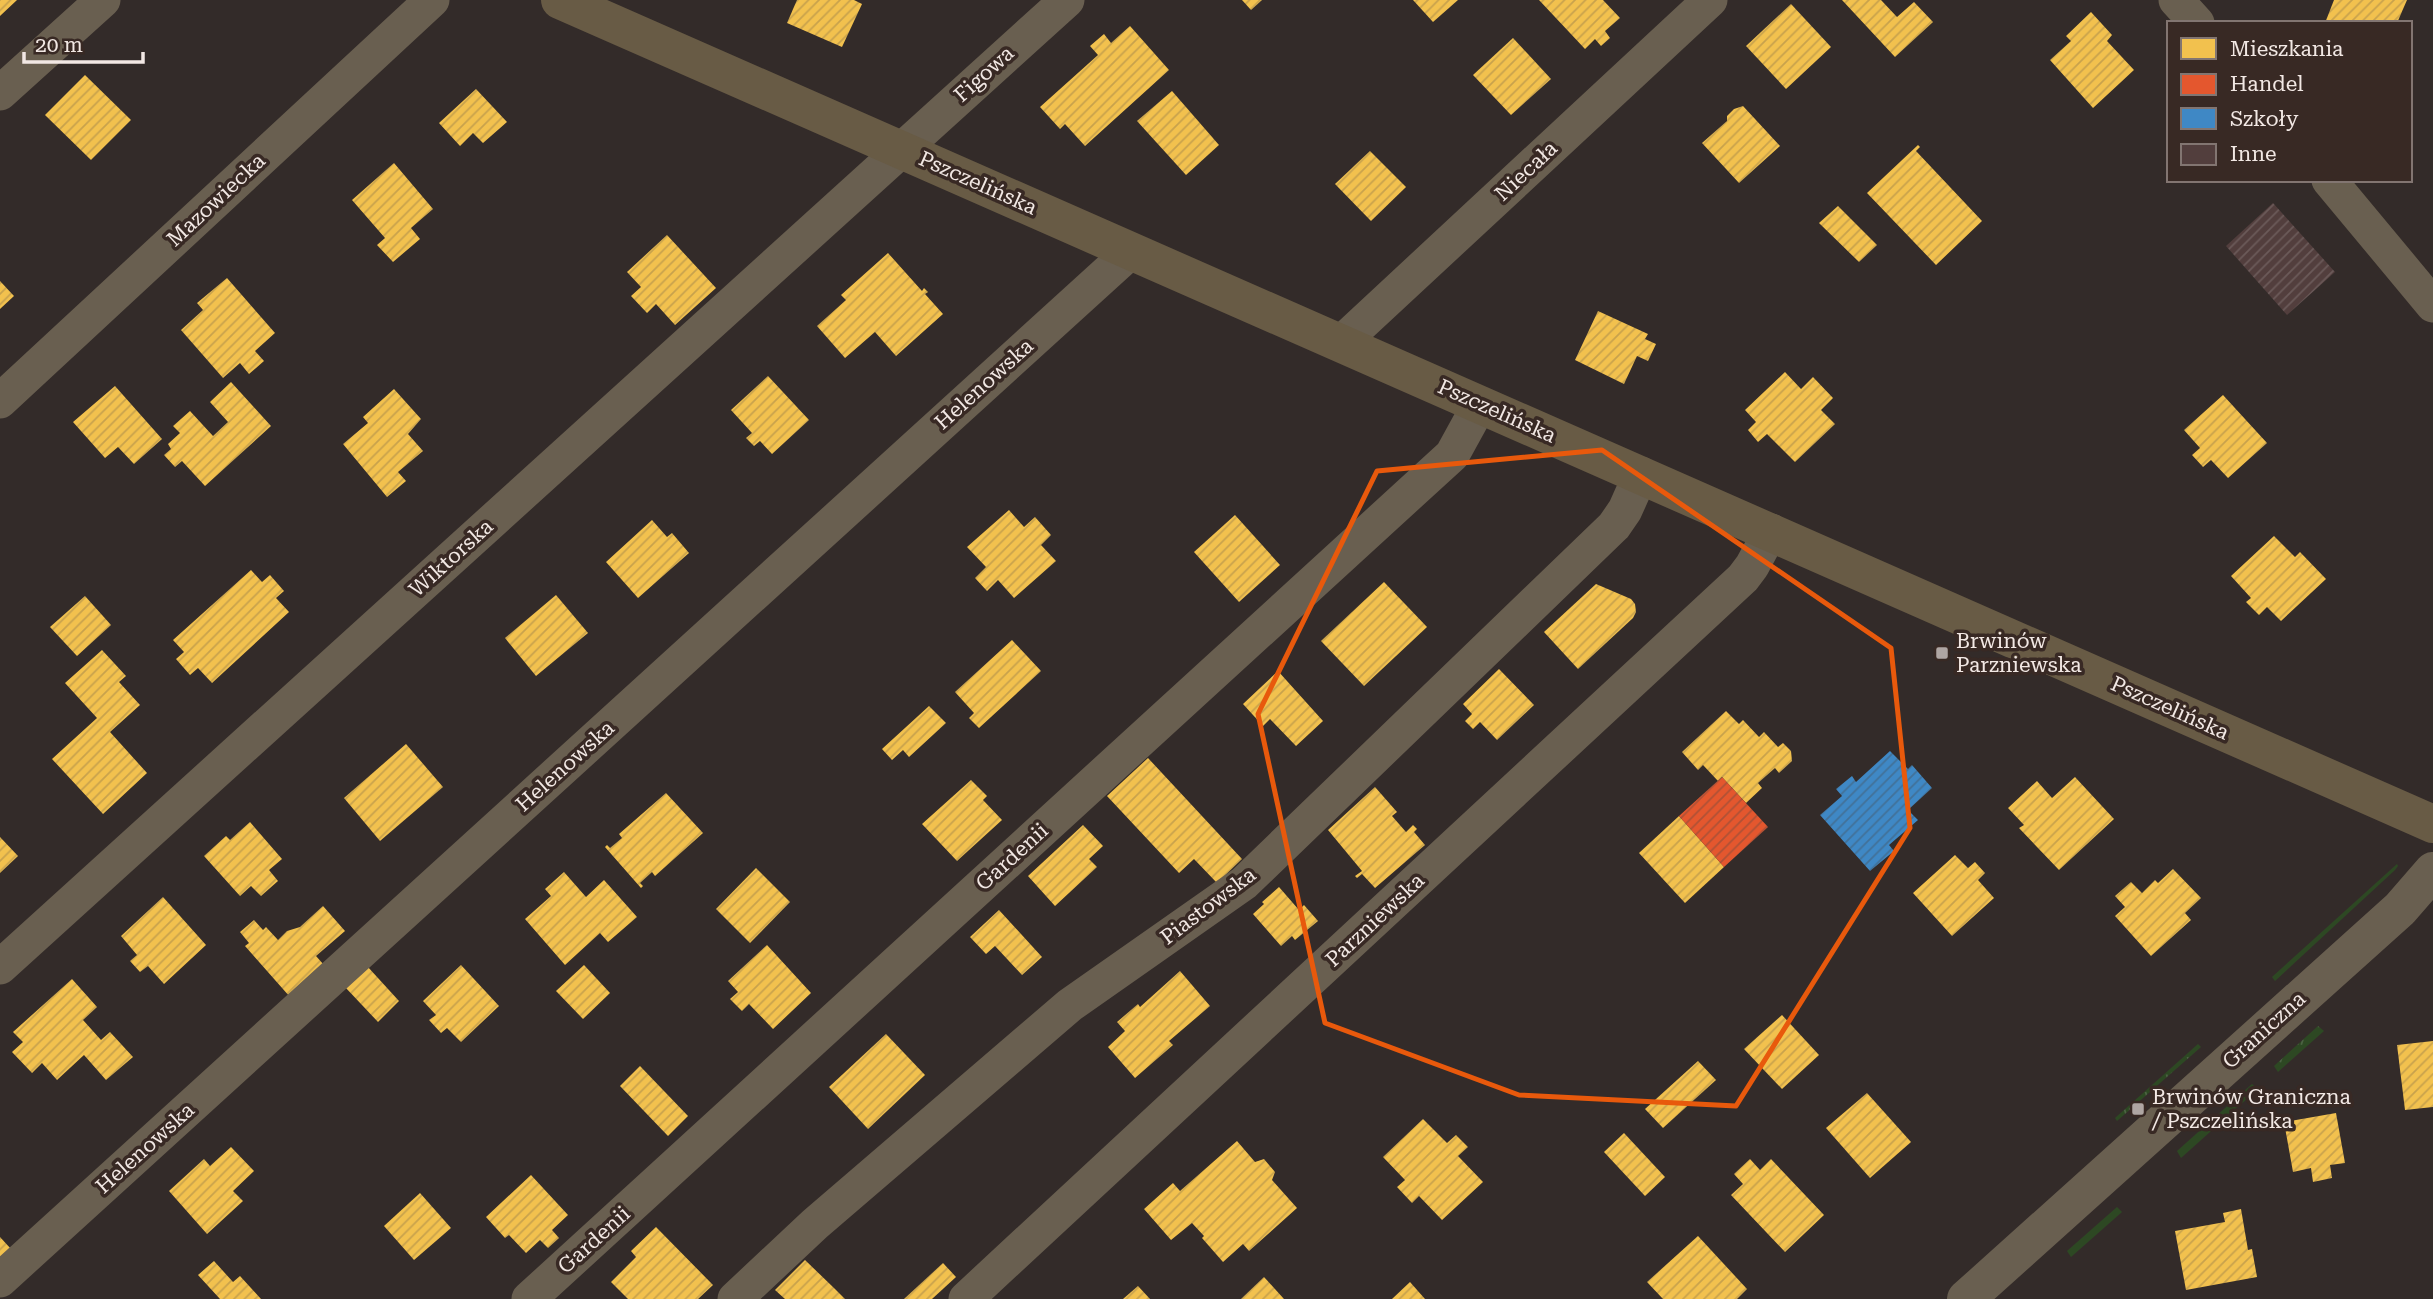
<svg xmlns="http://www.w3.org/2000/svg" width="2433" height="1299" font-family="'Roboto Serif',serif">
<defs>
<pattern id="grass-tufts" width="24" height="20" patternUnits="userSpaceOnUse" patternTransform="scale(1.75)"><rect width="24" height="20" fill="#2d4823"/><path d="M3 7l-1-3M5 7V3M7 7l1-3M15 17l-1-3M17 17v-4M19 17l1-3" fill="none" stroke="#4c6243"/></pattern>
<pattern id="homes-hatch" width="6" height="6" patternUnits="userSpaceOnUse" patternTransform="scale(1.75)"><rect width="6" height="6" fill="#f2c14e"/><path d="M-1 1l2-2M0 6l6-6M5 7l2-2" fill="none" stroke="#c8a24c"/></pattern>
<pattern id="shops-hatch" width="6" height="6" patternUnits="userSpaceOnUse" patternTransform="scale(1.75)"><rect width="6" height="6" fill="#e4572e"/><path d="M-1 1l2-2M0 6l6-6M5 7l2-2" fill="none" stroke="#ae5136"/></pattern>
<pattern id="schools-hatch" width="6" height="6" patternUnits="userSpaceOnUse" patternTransform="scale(1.75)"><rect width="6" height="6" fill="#3f88c5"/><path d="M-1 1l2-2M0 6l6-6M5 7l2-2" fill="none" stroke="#427198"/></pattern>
<pattern id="building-hatch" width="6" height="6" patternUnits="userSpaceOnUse" patternTransform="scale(1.75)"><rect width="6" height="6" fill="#523e3d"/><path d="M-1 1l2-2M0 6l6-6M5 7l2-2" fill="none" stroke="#6b5a59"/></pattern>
</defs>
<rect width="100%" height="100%" fill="#332b29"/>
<g fill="url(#grass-tufts)">
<path d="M2397 864 2398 866 2395 870 2275 981 2272 977Z"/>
<path d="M2318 1026 2324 1031 2278 1072 2274 1066Z"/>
<path d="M2198 1044 2201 1047 2117 1121 2115 1118Z"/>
<path d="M2252 1084 2258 1089 2181 1158 2177 1151Z"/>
<path d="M2117 1207 2122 1212 2071 1257 2067 1251Z"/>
</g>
<g fill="url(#homes-hatch)">
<path d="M0 0H17L0 16Z"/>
<path d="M797 0H854L862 4 842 47 787 23Z"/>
<path d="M1242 0H1262L1251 10Z"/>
<path d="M1413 0H1458L1433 22Z"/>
<path d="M1539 0H1603L1620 18 1605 31 1610 38 1601 46 1595 39 1585 49Z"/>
<path d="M1842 0H1881L1897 17 1914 2 1933 22 1895 57Z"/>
<path d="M2334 0H2407L2397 23H2325Z"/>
<path d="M1791 4 1831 47 1786 89 1746 46Z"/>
<path d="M2091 12 2112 35 2107 41 2134 70 2093 108 2050 60 2071 41 2066 36Z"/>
<path d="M1130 26 1169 70 1085 146 1065 124 1060 129 1040 107 1098 55 1090 46 1104 34 1111 43Z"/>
<path d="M1513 38 1551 79 1511 115 1473 75Z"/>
<path d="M85 75 131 120 91 160 45 115Z"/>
<path d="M476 89 507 122 483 143 473 133 460 146 439 123Z"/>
<path d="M1172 91 1219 145 1186 175 1137 121Z"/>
<path d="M1743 106 1780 146 1739 183 1702 143 1727 121V116L1734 109Z"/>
<path d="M1918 145 1920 147 1916 151 1982 221 1936 265 1867 193Z"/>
<path d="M1370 151 1406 187 1371 221 1335 184Z"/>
<path d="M394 163 433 209 411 228 420 239 393 262 377 245 385 238 352 200Z"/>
<path d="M1838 206 1877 245 1859 262 1819 223Z"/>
<path d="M667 235 716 288 675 325 656 304 647 313 631 296 641 287 627 272Z"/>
<path d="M888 253 922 291 924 288 928 292 925 294 943 314 896 356 875 332 845 358 817 326 846 300 841 295Z"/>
<path d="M227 278 275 333 255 351 264 361 249 374 240 363 223 378 181 330 203 310 197 303Z"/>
<path d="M0 281 14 296 0 309Z"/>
<path d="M1598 311 1648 334 1645 339 1656 344 1648 361 1637 356 1624 384 1575 360Z"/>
<path d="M1785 372 1801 389 1813 377 1833 398 1821 410 1835 424 1795 462 1767 434 1758 442 1748 430 1756 422 1745 410Z"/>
<path d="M768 376 809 420 772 454 760 441 754 446 746 438 752 433 731 410Z"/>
<path d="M231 382 271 426 205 486 182 461 175 467 164 455 171 449 168 444 180 433 173 426 190 411 213 436 228 422 210 402Z"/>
<path d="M115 386 162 439 134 464 118 447 105 458 73 422Z"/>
<path d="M394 389 421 419 408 434 423 451 398 472 406 481 387 497 343 444 368 423 363 417Z"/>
<path d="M2223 395 2267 443 2228 478 2211 460 2203 467 2192 455 2200 448 2184 430Z"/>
<path d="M1009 510 1024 527 1035 517 1051 535 1041 545 1056 561 1014 598 998 580 987 591 975 578 986 567 967 547Z"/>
<path d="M1235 515 1280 565 1239 602 1194 552Z"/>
<path d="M652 520 667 537 672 533 689 553 638 598 606 562Z"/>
<path d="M2274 536 2295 557 2300 552 2326 579 2281 621 2267 607 2259 615 2246 602 2251 598 2231 576Z"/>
<path d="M251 570 262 582 270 575 284 591 276 598 289 612 212 683 198 668 190 675 176 659 184 652 173 640Z"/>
<path d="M1384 582 1427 627 1364 686 1321 641Z"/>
<path d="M1596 584 1631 599 1635 604 1636 612 1633 618 1578 669 1544 632Z"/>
<path d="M556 595 588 633 536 676 505 638Z"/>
<path d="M85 596 111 625 77 656 50 627Z"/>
<path d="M1012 640 1041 671 979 728 969 718 974 713 955 692Z"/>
<path d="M102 650 126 676 119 682 140 705 110 732 147 773 103 814 52 759 97 718 65 683Z"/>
<path d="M1499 669 1534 705 1497 740 1480 722 1473 729 1465 721 1472 714 1463 704Z"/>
<path d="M1278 671 1323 721 1296 746 1270 719 1263 726 1243 704Z"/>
<path d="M929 706 946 723 909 757 903 750 892 760 882 749Z"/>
<path d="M1726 711 1739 724 1743 720 1759 737 1764 732 1778 747 1783 743 1791 751 1792 761 1779 773 1775 768 1758 783 1762 788 1746 803 1722 777 1718 781 1703 765 1698 770 1682 752Z"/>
<path d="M406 744 443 787 380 841 344 798Z"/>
<path d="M1148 758 1242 859 1217 883 1194 859 1179 873 1107 796Z"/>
<path d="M2075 777 2114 819 2059 870 2019 828 2024 825 2008 808 2037 781 2052 798Z"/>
<path d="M971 780 987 796 983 800 1002 820 957 861 922 824Z"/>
<path d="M1375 787 1397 812 1392 816 1406 832 1413 825 1417 829 1414 832 1425 845 1375 888 1362 874 1357 878 1355 876 1362 871 1328 830Z"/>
<path d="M666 793 703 833 655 876 652 872 640 883 643 886 641 888 605 847 607 845 610 848 622 838 619 834Z"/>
<path d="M1679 816 1724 867 1685 903 1639 853Z"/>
<path d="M250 822 282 859 269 870 278 881 261 896 251 886 240 896 204 856 226 836 230 840Z"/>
<path d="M1083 825 1103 846 1089 859 1097 867 1055 906 1028 876Z"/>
<path d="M0 837 18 856 0 873Z"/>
<path d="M1955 855 1968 868 1975 862 1985 873 1978 880 1994 898 1952 936 1913 893Z"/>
<path d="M756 868 790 902 750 943 716 909Z"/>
<path d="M2173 869 2201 898 2185 913 2191 920 2151 956 2115 916 2125 907 2115 896 2131 882 2142 893 2155 880 2158 883Z"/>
<path d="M564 872 586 897 604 880 637 917 608 942 600 933 565 965 525 919 551 896 545 889Z"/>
<path d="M1279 887 1299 910 1304 905 1318 921 1295 940 1292 936 1281 946 1253 914 1264 904 1262 902Z"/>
<path d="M163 897 206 945 164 984 148 966 140 972 130 961 137 955 121 936Z"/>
<path d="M323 906 345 931 316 956 324 965 290 997 245 946 249 943 240 932 254 920 263 930 266 927 278 940 287 931 300 927Z"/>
<path d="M999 910 1042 957 1022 975 995 946 986 954 970 937Z"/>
<path d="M767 945 811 993 773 1029 749 1004 742 1011 730 999 738 992 728 981Z"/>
<path d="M461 965 499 1006 461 1042 447 1028 441 1033 429 1020 436 1015 423 1001Z"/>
<path d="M584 965 610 993 583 1019 556 991Z"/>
<path d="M367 966 399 1001 378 1022 345 987Z"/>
<path d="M1180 971 1210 1006 1169 1041 1173 1045 1135 1078 1108 1047 1125 1031 1117 1022 1138 1004 1140 1007Z"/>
<path d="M72 979 97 1007 83 1020 101 1040 110 1032 133 1057 106 1080 84 1055 57 1080 42 1063 32 1073 12 1052 23 1042 13 1032Z"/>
<path d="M1782 1015 1819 1055 1782 1089 1744 1049Z"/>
<path d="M886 1034 925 1075 868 1129 829 1087Z"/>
<path d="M2433 1041V1107L2405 1110 2397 1045Z"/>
<path d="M1698 1061 1716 1080 1663 1128 1645 1109Z"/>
<path d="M640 1066 688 1116 668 1136 620 1086Z"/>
<path d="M1867 1093 1911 1142 1870 1178 1826 1128Z"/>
<path d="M2336 1113 2345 1163 2330 1165 2332 1178 2313 1182 2311 1168 2293 1172 2284 1122Z"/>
<path d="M1423 1119 1447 1143 1456 1135 1468 1147 1458 1156 1483 1182 1442 1220 1419 1196 1412 1203 1397 1187 1405 1180 1383 1157Z"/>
<path d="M1624 1133 1665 1177 1645 1196 1604 1152Z"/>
<path d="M1237 1141 1255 1162 1264 1159 1275 1172 1272 1180 1297 1208 1249 1251 1243 1244 1223 1262 1202 1238 1204 1236 1192 1223 1171 1240 1144 1209 1173 1183 1180 1191Z"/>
<path d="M231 1147 254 1171 233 1191 243 1201 207 1234 169 1191 204 1159 210 1166Z"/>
<path d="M1750 1159 1760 1170 1771 1159 1824 1215 1785 1252 1731 1195 1743 1184 1734 1174Z"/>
<path d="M531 1175 568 1215 552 1230 559 1238 548 1248 540 1240 526 1253 509 1235 505 1238 486 1217Z"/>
<path d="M420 1193 451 1228 414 1260 384 1226Z"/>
<path d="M2241 1209 2248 1250 2252 1249 2257 1277 2186 1290 2175 1231 2225 1222 2223 1213Z"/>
<path d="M656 1227 713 1285 698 1299H628L611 1282 636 1257 631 1251Z"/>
<path d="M1698 1236 1747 1289 1737 1299H1663L1647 1282Z"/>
<path d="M0 1237 11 1249 0 1259Z"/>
<path d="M805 1260 834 1288 845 1299H785L775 1290Z"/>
<path d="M214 1261 233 1282 240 1276 261 1299H220L198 1275Z"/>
<path d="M943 1263 956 1277 932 1299H904Z"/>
<path d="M1264 1277 1284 1299H1241Z"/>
<path d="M1410 1282 1425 1299H1392Z"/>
<path d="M1138 1286 1150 1299H1123Z"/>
</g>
<path fill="url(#shops-hatch)" d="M1722 777 1768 827 1724 867 1679 816Z"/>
<path fill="url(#schools-hatch)" d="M1890 751 1908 769 1912 765 1932 788 1908 810 1918 820 1889 845 1894 851 1870 871 1820 815 1842 796 1836 789 1852 776 1856 782Z"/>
<path fill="url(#building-hatch)" d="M2273 203 2335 272 2287 315 2226 246Z"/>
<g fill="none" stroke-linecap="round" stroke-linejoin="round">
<g stroke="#695f50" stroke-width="35">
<path d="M2176 0 2197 23"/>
<path d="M0 93 103 0"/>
<path d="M2329 180 2433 305"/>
<path d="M1342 342 1710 0"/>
<path d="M0 401 432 0"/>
<path d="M0 967 1067 0"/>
<path d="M0 1280 1130 252"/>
<path d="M529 1299 1452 455 1480 404"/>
<path d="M735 1299 815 1224 1070 1005 1244 883 1614 526 1625 510 1641 474"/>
<path d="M966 1299 1743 578 1752 566 1771 531"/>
</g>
<path stroke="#695f50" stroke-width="38" d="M1966 1299 2400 909 2433 871"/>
<path stroke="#685b45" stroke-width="38" d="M560 0 2433 824"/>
</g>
<path fill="none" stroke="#e8590c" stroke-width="5" stroke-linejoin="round" d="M1602 450 1891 648 1910 828 1736 1106 1519 1095 1325 1023 1258 714 1377 471Z"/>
<g fill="#afa6a3" stroke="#382924" stroke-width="2.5">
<rect x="1935" y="646" width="14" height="14" rx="3.5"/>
<rect x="2131" y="1102" width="14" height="14" rx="3.5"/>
</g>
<g text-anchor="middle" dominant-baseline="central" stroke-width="7" stroke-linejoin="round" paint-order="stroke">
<g font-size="21" fill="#f2e8e4" stroke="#382924">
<text transform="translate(984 74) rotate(-42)">Figowa</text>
<text transform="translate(1526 171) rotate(-43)">Niecała</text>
<text transform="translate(978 183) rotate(24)">Pszczelińska</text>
<text transform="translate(216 200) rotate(-43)">Mazowiecka</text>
<text transform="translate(984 384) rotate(-42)">Helenowska</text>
<text transform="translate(1497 411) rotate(24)">Pszczelińska</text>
<text transform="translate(451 558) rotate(-42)">Wiktorska</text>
<text transform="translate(2170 708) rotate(24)">Pszczelińska</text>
<text transform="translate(565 766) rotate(-42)">Helenowska</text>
<text transform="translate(1012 857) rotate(-42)">Gardenii</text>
<text transform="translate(1208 906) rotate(-37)">Piastowska</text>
<text transform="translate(1375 920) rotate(-43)">Parzniewska</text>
<text transform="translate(2264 1030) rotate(-42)">Graniczna</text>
<text transform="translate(145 1148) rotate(-42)">Helenowska</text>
<text transform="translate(594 1240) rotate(-42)">Gardenii</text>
</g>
<g font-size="21" fill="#f2e8e4" stroke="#382924" text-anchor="start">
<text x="1956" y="641">Brwinów<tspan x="1956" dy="24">Parzniewska</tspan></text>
<text x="2152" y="1097">Brwinów Graniczna<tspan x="2152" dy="24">/ Pszczelińska</tspan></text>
</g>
</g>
<rect x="2167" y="21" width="245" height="161" fill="#382924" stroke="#827571" stroke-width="2"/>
<rect x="2181" y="38" width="35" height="21" fill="#f2c14e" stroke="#827571" stroke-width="2"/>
<text x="2230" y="56" font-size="21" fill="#f2e8e4">Mieszkania</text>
<rect x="2181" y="74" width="35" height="21" fill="#e4572e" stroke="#827571" stroke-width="2"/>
<text x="2230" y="91" font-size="21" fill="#f2e8e4">Handel</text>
<rect x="2181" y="108" width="35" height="21" fill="#3f88c5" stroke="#827571" stroke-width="2"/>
<text x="2230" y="126" font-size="21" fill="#f2e8e4">Szkoły</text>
<rect x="2181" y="144" width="35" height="21" fill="#523e3d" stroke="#827571" stroke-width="2"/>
<text x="2230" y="161" font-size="21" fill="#f2e8e4">Inne</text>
<path d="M24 52v10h119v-10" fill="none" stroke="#f2e8e4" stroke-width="3.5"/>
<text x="35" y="52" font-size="21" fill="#f2e8e4" stroke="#382924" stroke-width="5" paint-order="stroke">20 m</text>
</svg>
